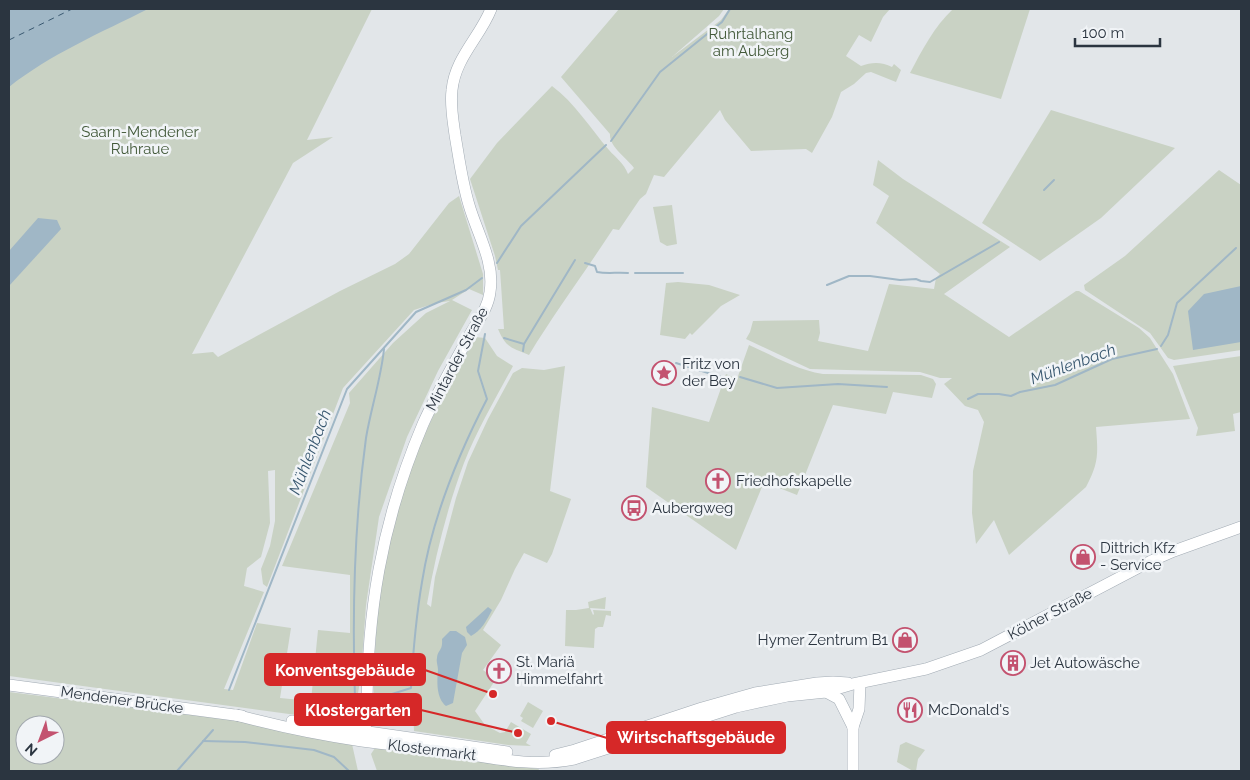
<svg xmlns="http://www.w3.org/2000/svg" width="1250" height="780" font-family="Raleway,sans-serif">
<rect width="100%" height="100%" fill="#e2e6e9"/>
<g fill="#c9d2c4" fill-rule="evenodd">
<path d="M9 9H372L307 140 333 137 293 163 192 354 213 352 218 357 340 291 395 264 409 254 449 203 459 196 483 274V295L469 289 452 300 472 310 438 371 407 437 379 517 366 605 361 675 354 718 348 722 9 676ZM450 301 426 313 393 343 349 393 350 403 282 566 350 575V633L318 630 311 701 280 698 291 628 257 623 233 690 224 689 264 592 244 586 247 568 261 557 270 523 268 471 275 470V521L270 546 261 569 263 584 267 587 343 388 414 310 436 303Z"/>
<path d="M619 9H724L719 16 672 57 721 20 729 9H890L883 17 871 42 859 35 846 56 861 66C872 62 882 62 892 67L894 64 901 70 896 82 871 72 866 73 854 84 841 92 832 117 812 153 806 149 751 151 725 120 720 110 664 177 654 175 646 194 640 199 619 230 613 229C585 272 555 312 529 355 512 348 506 348 498 329H504L500 270H498L495 256 470 179 497 143 552 86C575 103 590 128 609 150 616 158 624 163 628 174L634 168C627 158 609 147 610 134L561 77Z"/>
<path d="M953 9H1030L1001 99 910 73C922 50 934 27 953 9Z"/>
<path d="M1051 110 1175 148 1101 218 1040 261 982 223Z"/>
<path d="M878 160 903 179 1010 247 944 294 1009 337 1076 291H1079L1139 328 1150 338 1173 374 1190 419 1096 427C1098 454 1099 462 1086 487L1009 555 994 520 976 544 972 513 973 471 984 422 978 410 965 406 944 384 952 378H940L920 372 810 369 746 339 750 332 753 321 819 320 820 333 818 341 868 351 889 284 934 289 936 278 940 274 876 223 889 196 873 185Z"/>
<path d="M1219 170 1241 185V350L1174 360 1168 358 1150 333 1085 290 1084 285 1125 256Z"/>
<path d="M672 205 677 244 667 246 660 242 653 207Z"/>
<path d="M678 282 709 285 740 295 721 306 692 335 690 333 685 339 660 335 666 283Z"/>
<path d="M475 337 485 338 497 356 513 366C496 398 477 430 464 463 447 508 435 557 427 604L431 607 435 577 456 498 468 462 488 419 513 373 522 368 544 370 565 366 550 491 571 499 552 554 547 563 524 553 515 569 501 600 483 630 501 645 483 670 496 679 475 711 485 725 500 733 505 732 511 722 531 734 526 743 531 746 508 745 414 731 413 711C395 708 392 719 377 720 372 698 374 675 375 652 378 579 395 505 423 438 438 404 458 370 475 337Z"/>
<path d="M749 345C774 356 796 370 823 374L921 375 933 379 936 384 932 398 893 392 886 414 833 405 797 495 764 482 736 550 646 487 652 407 709 422 726 374 737 379Z"/>
<path d="M1241 356V412L1233 414 1235 431 1196 436 1198 428 1173 366Z"/>
<path d="M606 597 605 609 590 608 593 615 594 614 593 610 611 611V616L606 615 603 627H598L595 629 594 648 565 646 566 610H576L589 608 588 602Z"/>
<path d="M9 692 247 722 352 744 358 771H9ZM25 725H55V755H25Z"/>
<path d="M528 702 543 711 533 728 521 721 523 718 520 716Z"/>
<path d="M906 742 925 750 918 759 916 771H913L897 762 900 745Z"/>
<path d="M375 748 539 769 538 771H377L371 754Z"/>
</g>
<g fill="#a0b7c6">
<path d="M9 9H148C102 32 49 55 9 87Z"/>
<path d="M38 218 57 220 61 229 9 286V251Z"/>
<path d="M1241 286V342L1193 350 1188 311 1204 294Z"/>
<path d="M488 607 492 610C487 620 481 631 471 636L467 632 466 627Z"/>
<path d="M450 631H456L465 637 467 645 462 653 453 703 446 706C436 698 437 681 438 670 438 666 436 661 437 658 438 649 443 651 442 639Z"/>
</g>
<g fill="none" stroke-linecap="round" stroke-linejoin="round">
<g stroke="#a0b7c6" stroke-width="2">
<path d="M611 141 660 72 722 22 730 9"/>
<path d="M1044 190 1054 180"/>
<path d="M497 263 521 226 606 145"/>
<path d="M585 263 595 266 597 272C608 274 617 272 628 273"/>
<path d="M635 273H683"/>
<path d="M827 285 849 276H870L900 280 916 279 921 281 930 282 999 242"/>
<path d="M504 338 524 344 575 260"/>
<path d="M1161 346 1168 335 1177 303 1236 248"/>
<path d="M523 351 524 344"/>
<path d="M676 363 721 377H724"/>
<path d="M740 377 777 388 838 384 887 387"/>
<path d="M968 399 978 394H999L1011 396 1020 392 1055 385 1112 359 1157 349"/>
<path d="M229 690 347 389 416 312 466 290 482 278"/>
<path d="M375 697 389 695 411 688C413 653 416 617 422 582 432 518 457 457 487 399L478 371 485 334"/>
<path d="M355 699C352 611 354 525 366 438 371 408 381 379 384 349"/>
<path d="M203 741 245 742 314 750 334 757 349 771"/>
<path d="M177 771 213 730"/>
</g>
<path stroke="#395870" stroke-width="1" stroke-dasharray="6 5" stroke-linecap="butt" d="M9 40 72 9"/>
<defs>
<g id="major">
<path d="M9 685 242 716"/>
<path d="M826 692 839 699 853 727"/>
<path d="M236 715C277 726 320 735 362 741 390 745 418 747 446 751 490 757 529 768 574 759L736 707 787 696 826 692 853 684 926 669 981 650 1151 561 1174 551 1241 527"/>
<path d="M292 721 507 752"/>
<path d="M362 731 367 722C366 615 381 523 423 424 436 395 452 367 467 340 475 324 488 310 490 292 495 262 477 233 469 205 462 182 459 158 455 135 453 120 450 105 452 90 455 58 480 37 491 9"/>
<path d="M555 755 575 750 702 708 755 693 817 683 833 682 848 683"/>
<path d="M853 771V727L859 709 860 683"/>
</g>
</defs>
<use href="#major" stroke="#a2abb4" stroke-width="12"/>
<use href="#major" stroke="#fff" stroke-width="11"/>
</g>
<defs>
<symbol id="sight-ring" viewBox="-11 -11 22 22"><circle r="9.5" fill="#f1f4f7" stroke="#c3526f" stroke-width="1.5"/><path d="M0-6L1.8-2.2L6-1.7L2.9 1.2L3.7 5.4L0 3.3L-3.7 5.4L-2.9 1.2L-6-1.7L-1.8-2.2Z" fill="#c3526f"/></symbol>
<symbol id="church-ring" viewBox="-11 -11 22 22"><circle r="9.5" fill="#f1f4f7" stroke="#c3526f" stroke-width="1.5"/><path d="M-1.2-6h2.4v3.5h3.3v2.4h-3.3V6h-2.4V-.1h-3.3v-2.4h3.3Z" fill="#c3526f"/></symbol>
<symbol id="bus-ring" viewBox="-11 -11 22 22"><circle r="9.5" fill="#f1f4f7" stroke="#c3526f" stroke-width="1.5"/><path d="M-5-6H5V4H4V6H2V4H-2V6H-4V4H-5ZM-3.5-4V0h7V-4ZM-3.5 1.2v1.5H-2V1.2ZM2 1.2v1.5H3.5V1.2Z" fill="#c3526f"/></symbol>
<symbol id="shop-ring" viewBox="-11 -11 22 22"><circle r="9.5" fill="#f1f4f7" stroke="#c3526f" stroke-width="1.5"/><path d="M-5-2.5h2.3a2.7 3.5 0 0 1 5.4 0H5L5.5 6h-11ZM-1.5-2.5h3a1.5 2.3 0 0 0-3 0Z" fill="#c3526f"/></symbol>
<symbol id="building-ring" viewBox="-11 -11 22 22"><circle r="9.5" fill="#f1f4f7" stroke="#c3526f" stroke-width="1.5"/><path d="M-4-6H4V6H1V3H-1V6H-4ZM-2.5-4.3h1.7v1.8h-1.7ZM.8-4.3h1.7v1.8H.8ZM-2.5-1h1.7V.8h-1.7ZM.8-1h1.7V.8H.8Z" fill="#c3526f"/></symbol>
<symbol id="restaurant-ring" viewBox="-11 -11 22 22"><circle r="9.5" fill="#f1f4f7" stroke="#c3526f" stroke-width="1.5"/><path d="M-5-6h1v4h1v-4h1v4h1v-4h1v5L-1.5 .5V6h-2V.5L-5-1ZM5-6V6H3V1.5H1.5Q1.5-4 5-6Z" fill="#c3526f"/></symbol>
</defs>
<g fill-rule="evenodd">
<use href="#sight-ring" x="650" y="359" width="28" height="28"/>
<use href="#church-ring" x="704" y="467" width="28" height="28"/>
<use href="#bus-ring" x="620" y="494" width="28" height="28"/>
<use href="#shop-ring" x="1069" y="543" width="28" height="28"/>
<use href="#shop-ring" x="891" y="626" width="28" height="28"/>
<use href="#building-ring" x="999" y="649" width="28" height="28"/>
<use href="#church-ring" x="485" y="657" width="28" height="28"/>
<use href="#restaurant-ring" x="896" y="696" width="28" height="28"/>
</g>
<g text-anchor="middle" dominant-baseline="central" stroke-width="5" stroke-linejoin="round" paint-order="stroke">
<g font-size="15" fill="#435a3a" stroke="#f1f4f7">
<text x="751" y="34">Ruhrtalhang<tspan x="751" dy="17">am Auberg</tspan></text>
<text x="140" y="132">Saarn-Mendener<tspan x="140" dy="17">Ruhraue</tspan></text>
</g>
<g font-size="15" fill="#2b3540" stroke="#f1f4f7">
<text transform="translate(457 359) rotate(-62)">Mintarder Straße</text>
<text transform="translate(1050 614) rotate(-28)">Kölner Straße</text>
<text transform="translate(122 700) rotate(8)">Mendener Brücke</text>
<text transform="translate(432 750) rotate(7)">Klostermarkt</text>
</g>
<g font-size="15" fill="#2b3540" stroke="#f1f4f7" text-anchor="start">
<text x="682" y="364">Fritz von<tspan x="682" dy="17">der Bey</tspan></text>
<text x="736" y="481">Friedhofskapelle</text>
<text x="652" y="508">Aubergweg</text>
<text x="1100" y="548">Dittrich Kfz<tspan x="1100" dy="17">- Service</tspan></text>
<text x="888" y="640" text-anchor="end">Hymer Zentrum B1</text>
<text x="516" y="662">St. Mariä<tspan x="516" dy="17">Himmelfahrt</tspan></text>
<text x="1030" y="663">Jet Autowäsche</text>
<text x="928" y="710">McDonald's</text>
</g>
<g font-size="16" font-style="italic" fill="#395870" stroke="#f1f4f7">
<text transform="translate(1073 364) rotate(-20)">Mühlenbach</text>
<text transform="translate(310 452) rotate(-69)">Mühlenbach</text>
</g>
</g>
<path fill="none" stroke="#d62828" stroke-width="2" d="M493 694L425 670M518 733L421 710M551 721L607 738"/>
<g fill="#d62828" stroke="#f1f4f7" stroke-width="2">
<circle cx="493" cy="694" r="5"/>
<circle cx="518" cy="733" r="5"/>
<circle cx="551" cy="721" r="5"/>
</g>
<g fill="#d62828" stroke="#d62828" stroke-width="2">
<rect x="265" y="654" width="160" height="31" rx="5"/>
<rect x="295" y="694" width="126" height="31" rx="5"/>
<rect x="607" y="722" width="178" height="31" rx="5"/>
</g>
<g font-size="16" text-anchor="middle" font-weight="bold" fill="#fff">
<text x="345" y="676">Konventsgebäude</text>
<text x="358" y="716">Klostergarten</text>
<text x="696" y="743">Wirtschaftsgebäude</text>
</g>
<rect width="1250" height="780" fill="none" stroke="#2b3540" stroke-width="20"/>
<g transform="translate(40 740) rotate(222)"><circle r="24" fill="#f1f4f7" stroke="#a2a8ae"/>
<path d="M0-4L9 19L0 12L-9 19Z" fill="#c3526f"/>
<text y="-8" font-size="14" font-weight="bold" text-anchor="middle" fill="#2b3540">N</text>
</g>
<path d="M1075 38v8h85v-8" fill="none" stroke="#2b3540" stroke-width="2.5"/>
<text x="1082" y="38" font-size="15" fill="#2b3540" stroke="#f1f4f7" stroke-width="4" paint-order="stroke">100 m</text>
</svg>
